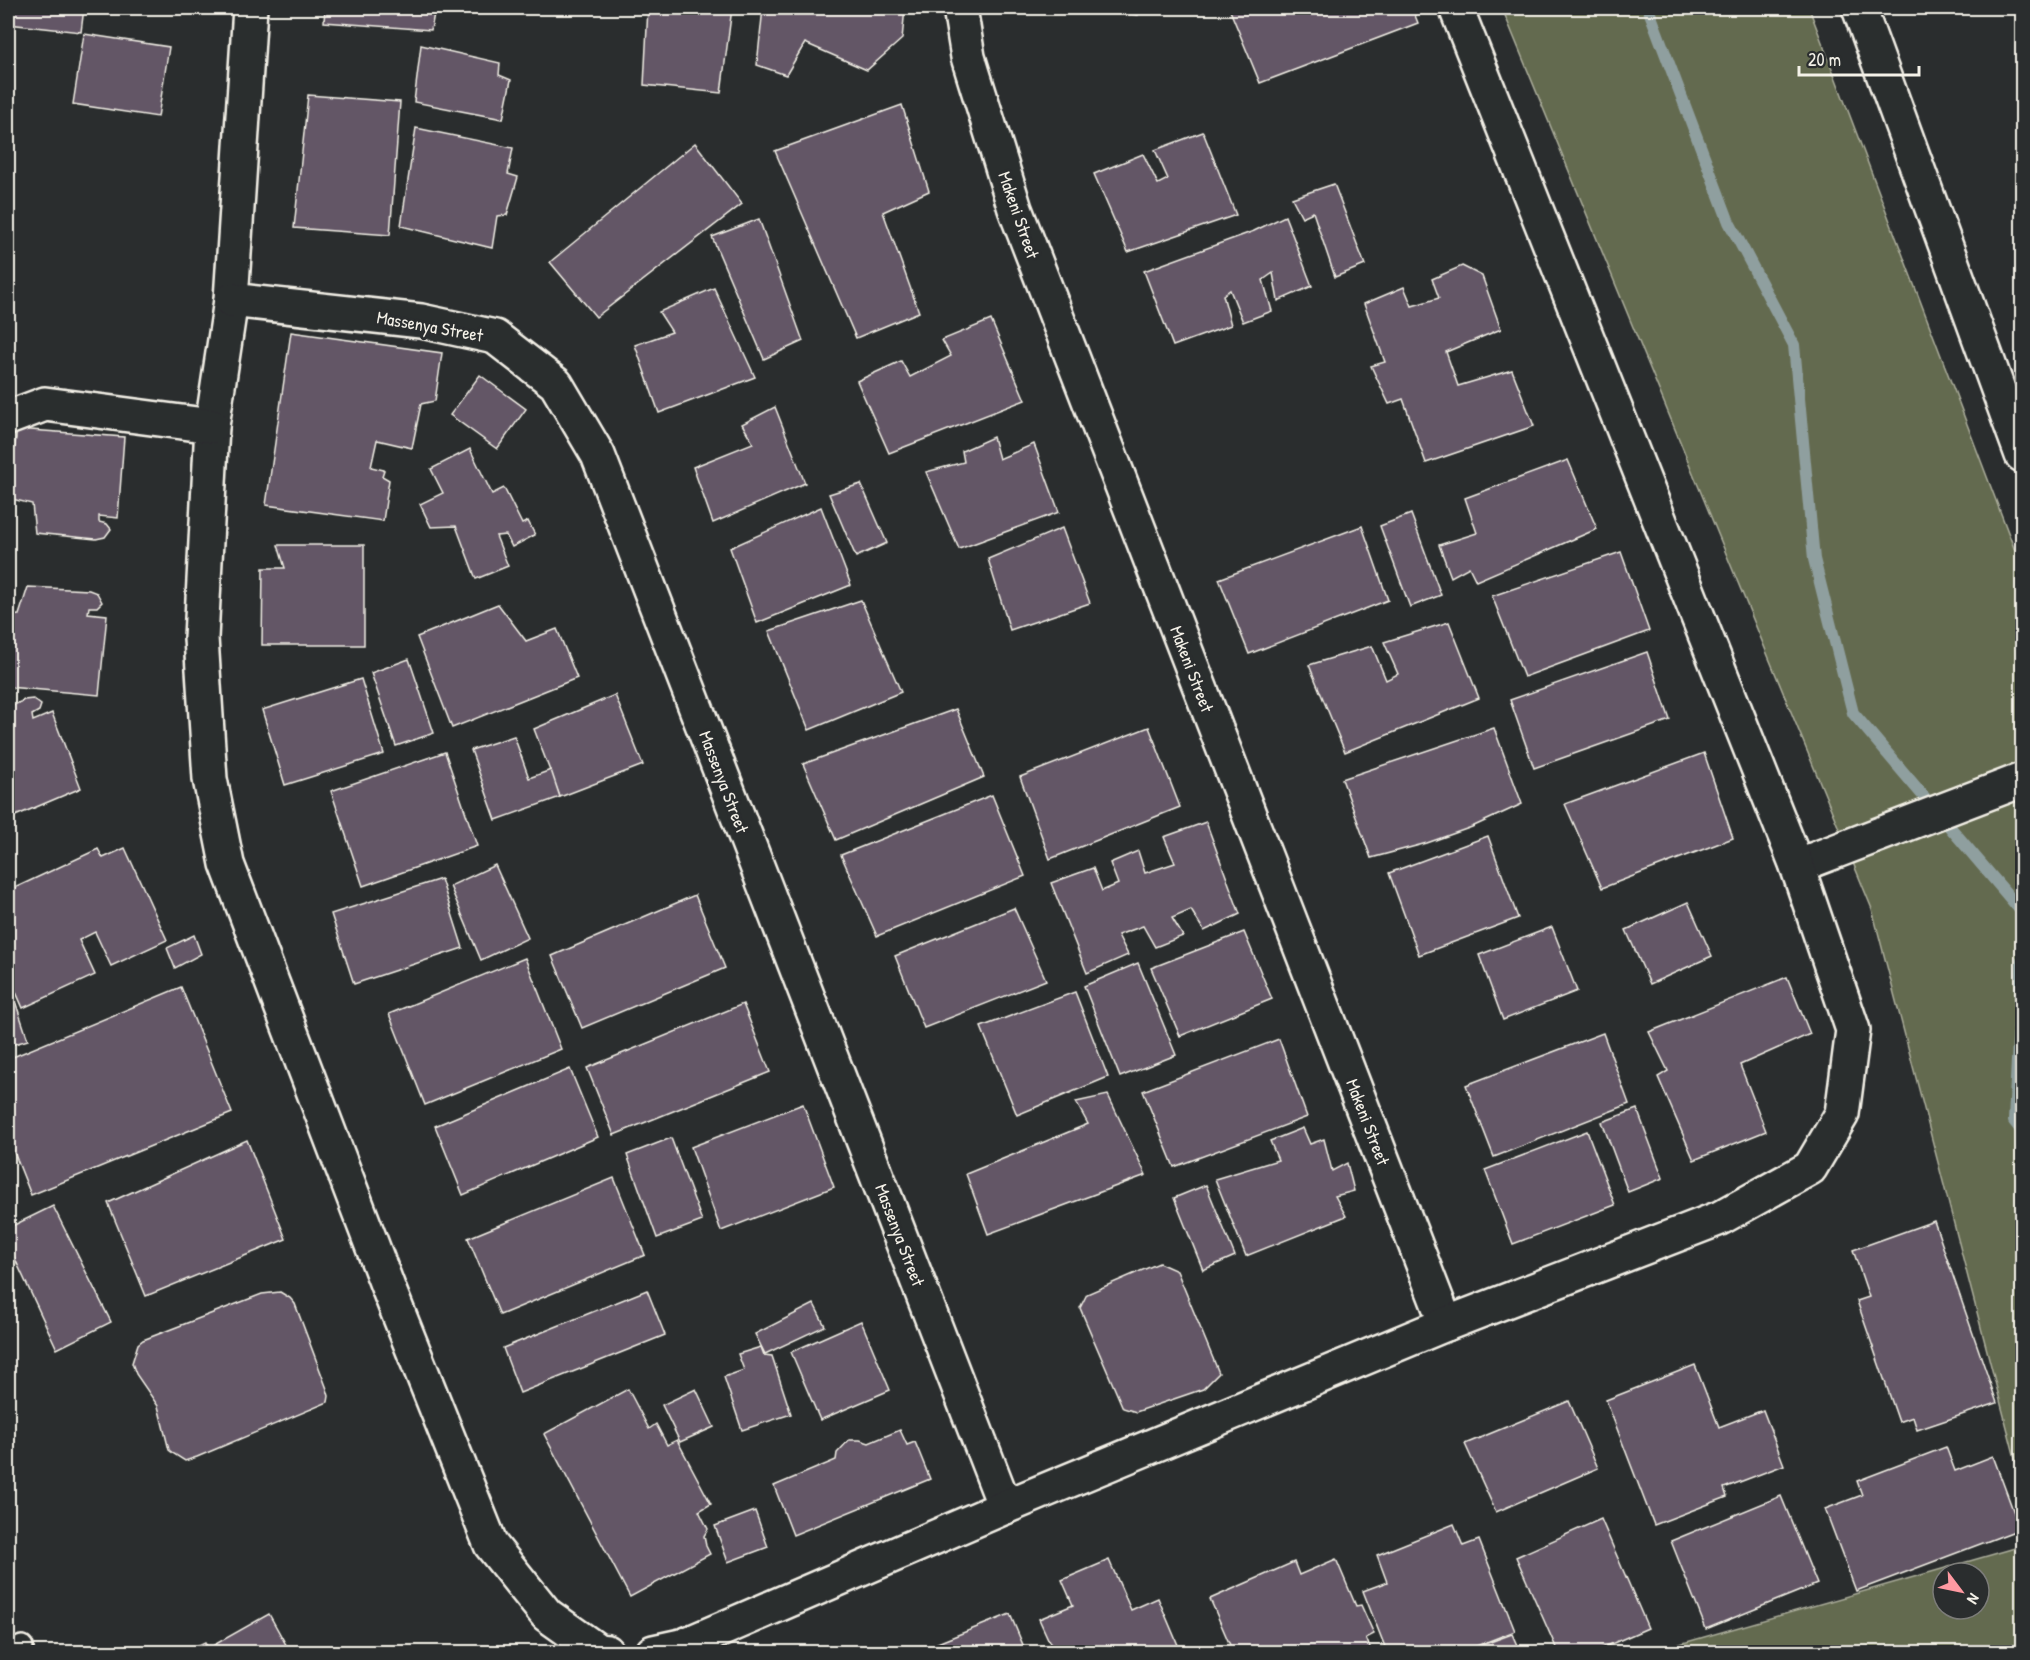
<svg xmlns="http://www.w3.org/2000/svg" width="2030" height="1660" font-family="'Patrick Hand',sans-serif">
<rect width="100%" height="100%" fill="#2a2d2e"/>
<filter id="ink" filterUnits="userSpaceOnUse"><feTurbulence type="fractalNoise" baseFrequency=".0167" numOctaves="2"/><feDisplacementMap in="SourceGraphic" scale="12" xChannelSelector="R" yChannelSelector="G"/><feConvolveMatrix kernelMatrix="1 2 1 2 8 2 1 2 1" color-interpolation-filters="sRGB"/></filter>
<g filter="url(#ink)">
<g fill="#646a50" stroke="#acae9c" stroke-width="1.5" fill-rule="evenodd">
<path d="M1502 8H1809L2022 569V1485L1872 909Z"/>
<path d="M2022 1546V1652H1652ZM1943 1573H1979V1609H1943Z"/>
</g>
<g fill="none" stroke-linecap="round" stroke-linejoin="round">
<g stroke="#8f9f9f" stroke-width="12">
<path d="M1648 8 1729 222 1794 345 1814 559 1853 713 2022 912"/>
<path d="M2022 961 2014 1121 2022 1131"/>
</g>
</g>
<g fill="#635766" stroke="#f4f1e8" stroke-width="1.5">
<path d="M8 8H84L81 32 8 24Z"/>
<path d="M325 8H435L431 30 324 22Z"/>
<path d="M648 8H732L721 93 644 85Z"/>
<path d="M763 8H905L902 39 867 70 805 43 786 75 757 65Z"/>
<path d="M1102 8H1138V15L1101 11Z"/>
<path d="M1229 8H1412L1418 23 1260 83Z"/>
<path d="M84 34 169 47 158 117 73 104Z"/>
<path d="M421 45 500 63 499 75 511 80 503 119 414 102Z"/>
<path d="M308 95 400 102 390 235 294 228Z"/>
<path d="M902 105 929 191 883 212 919 312 856 338 775 151Z"/>
<path d="M416 128 513 148 508 174 518 177 507 215 497 216 492 248 401 226Z"/>
<path d="M1203 132 1236 215 1128 252 1094 174 1143 154 1158 184 1168 179 1155 150Z"/>
<path d="M695 143 742 204 596 317 550 262Z"/>
<path d="M1334 184 1365 265 1335 277 1313 212 1302 217 1292 198Z"/>
<path d="M1285 216 1312 286 1278 301 1273 273 1263 280 1272 311 1243 322 1230 290 1223 295 1231 325 1173 346 1144 271 1254 231Z"/>
<path d="M759 219 803 341 764 359 712 237Z"/>
<path d="M1462 266 1482 276 1501 329 1446 352 1458 386 1512 370 1534 426 1426 463 1403 399 1389 404 1371 366 1385 362 1364 304 1404 287 1412 306 1439 298 1432 279Z"/>
<path d="M714 288 755 377 659 413 635 345 672 332 659 312Z"/>
<path d="M991 320 1025 400 889 453 857 381 901 361 910 377 951 356 942 340Z"/>
<path d="M291 332 442 353 435 401 421 404 412 448 377 440 371 467 384 470 382 476 389 480 383 521 266 505Z"/>
<path d="M480 375 526 409 497 449 450 415Z"/>
<path d="M775 407 805 483 713 523 693 467 753 443 742 424Z"/>
<path d="M17 429 124 437 118 518 99 516V522L107 524 111 529 105 537 96 539 35 533 32 504 8 498Z"/>
<path d="M993 437 999 459 1034 444 1059 512 959 549 926 472 964 462 962 451Z"/>
<path d="M470 449 492 494 504 488 522 524 528 521 535 535 512 547 506 535 496 536 508 566 476 579 456 526 431 527 420 504 443 493 431 469Z"/>
<path d="M1568 460 1597 529 1476 581 1469 567 1451 577 1439 545 1477 533 1465 498Z"/>
<path d="M861 484 887 543 856 557 829 494Z"/>
<path d="M821 507 851 585 757 623 730 548Z"/>
<path d="M1411 514 1441 595 1410 607 1380 526Z"/>
<path d="M1362 526 1388 600 1249 654 1219 579Z"/>
<path d="M1062 528 1090 603 1010 630 988 559Z"/>
<path d="M278 545H364V645H262L263 568H285Z"/>
<path d="M1621 552 1649 631 1524 677 1492 596Z"/>
<path d="M28 587 89 590 97 593 102 602 97 607H89L88 613 107 615 99 695 8 687V616L19 615Z"/>
<path d="M861 600 901 692 809 730 769 631Z"/>
<path d="M498 604 526 641 557 629 577 678 452 728 417 637Z"/>
<path d="M1449 622 1479 698 1345 752 1309 665 1372 646 1386 680 1398 674 1384 642Z"/>
<path d="M1647 652 1670 720 1534 768 1510 700Z"/>
<path d="M409 659 434 733 396 746 371 673Z"/>
<path d="M361 679 384 754 285 785 262 710Z"/>
<path d="M615 695 643 765 560 797 534 729Z"/>
<path d="M33 699 41 705 39 711 32 715 33 721 52 713 81 788 8 819V708L24 700Z"/>
<path d="M956 709 984 777 836 840 803 764Z"/>
<path d="M1149 727 1180 807 1050 859 1020 777Z"/>
<path d="M1494 728 1522 804 1472 827 1427 843 1371 858 1342 779Z"/>
<path d="M514 736 529 778 551 770 560 797 496 820 471 750Z"/>
<path d="M445 752 477 846 363 886 331 791Z"/>
<path d="M1704 753 1733 838 1602 888 1565 804Z"/>
<path d="M992 795 1025 876 877 936 841 855Z"/>
<path d="M1206 822 1240 914 1204 931 1191 910 1172 918 1183 936 1155 947 1143 926 1118 935 1128 955 1087 973 1051 883 1093 868 1102 891 1118 884 1110 863 1138 851 1145 873 1175 863 1164 837Z"/>
<path d="M1488 836 1518 918 1419 955 1389 873Z"/>
<path d="M125 848 167 940 111 966 95 932 79 940 95 975 23 1008 8 974V891L98 849 103 858Z"/>
<path d="M495 865 528 938 481 960 450 886Z"/>
<path d="M441 879 463 948 354 984 331 914Z"/>
<path d="M695 895 725 968 582 1028 552 956Z"/>
<path d="M1688 902 1712 956 1650 984 1626 930Z"/>
<path d="M1014 908 1046 980 924 1028 895 956Z"/>
<path d="M1552 927 1577 991 1503 1020 1479 955Z"/>
<path d="M1244 932 1272 999 1180 1036 1151 968Z"/>
<path d="M194 935 201 954 175 968 167 948Z"/>
<path d="M525 958 561 1049 425 1105 389 1014Z"/>
<path d="M1138 963 1176 1055 1120 1077 1084 986Z"/>
<path d="M1787 977 1810 1034 1740 1065 1766 1131 1694 1160 1658 1077 1668 1071 1649 1032Z"/>
<path d="M8 983H9L28 1040 8 1046Z"/>
<path d="M181 987 232 1113 31 1195 8 1137V1059Z"/>
<path d="M1075 992 1108 1077 1017 1115 981 1027Z"/>
<path d="M743 1004 770 1072 614 1135 587 1068Z"/>
<path d="M1603 1033 1629 1104 1494 1157 1466 1085Z"/>
<path d="M1279 1039 1307 1117 1174 1167 1143 1091Z"/>
<path d="M570 1069 598 1137 463 1195 435 1126Z"/>
<path d="M1108 1095 1146 1175 988 1234 966 1174 1088 1124 1076 1102Z"/>
<path d="M803 1104 834 1187 721 1231 691 1147Z"/>
<path d="M1637 1109 1663 1178 1628 1192 1602 1122Z"/>
<path d="M1303 1128 1310 1144 1324 1139 1332 1171 1347 1163 1354 1191 1335 1196 1346 1216 1246 1256 1215 1179 1278 1160 1270 1141Z"/>
<path d="M1587 1131 1615 1205 1513 1244 1485 1170Z"/>
<path d="M671 1138 702 1221 657 1238 627 1155Z"/>
<path d="M247 1140 286 1239 146 1296 108 1203Z"/>
<path d="M614 1178 645 1255 500 1315 468 1238Z"/>
<path d="M1206 1185 1235 1256 1203 1270 1174 1198Z"/>
<path d="M53 1206 111 1322 57 1349 8 1244V1228Z"/>
<path d="M1934 1221 1997 1403 1917 1430 1913 1417 1899 1422 1857 1301 1869 1297 1853 1250Z"/>
<path d="M1159 1263 1177 1271 1219 1373 1203 1389 1136 1412 1123 1408 1080 1308 1087 1294Z"/>
<path d="M647 1290 665 1335 520 1393 503 1348Z"/>
<path d="M280 1292 290 1298 295 1304 327 1389 329 1396 328 1402 197 1457 185 1461 174 1454 169 1450 158 1406 136 1374 132 1363 138 1344 143 1340 262 1294Z"/>
<path d="M814 1304 825 1326 765 1354 755 1334Z"/>
<path d="M861 1321 890 1390 820 1420 791 1352Z"/>
<path d="M761 1347 764 1355 772 1356 791 1414 742 1430 724 1377 744 1370 738 1354Z"/>
<path d="M1695 1365 1719 1427 1763 1410 1784 1465 1724 1488 1727 1497 1654 1525 1606 1400Z"/>
<path d="M628 1389 649 1429 656 1424 667 1445 677 1440 711 1504 699 1511 708 1529 704 1536 706 1546 710 1554 630 1597 544 1434Z"/>
<path d="M696 1389 714 1427 680 1442 662 1405Z"/>
<path d="M1569 1401 1598 1468 1496 1512 1465 1444Z"/>
<path d="M900 1430 907 1445 915 1442 930 1479 793 1535 774 1486 836 1460 837 1453 849 1440H860L869 1443Z"/>
<path d="M1946 1447 1955 1471 1993 1456 2020 1529 1856 1591 1825 1509 1862 1495 1857 1481Z"/>
<path d="M1781 1496 1817 1584 1706 1629 1671 1541Z"/>
<path d="M755 1511 768 1547 728 1562 715 1526Z"/>
<path d="M1601 1519 1648 1628 1593 1652H1558L1516 1557Z"/>
<path d="M1454 1524 1463 1546 1479 1540 1515 1631 1461 1652H1387L1363 1591 1387 1582 1377 1555Z"/>
<path d="M1336 1559 1356 1606 1361 1605 1374 1634 1366 1638 1372 1652H1233L1210 1599 1294 1562 1299 1575Z"/>
<path d="M1109 1560 1131 1610 1158 1598 1181 1652H1054L1039 1619 1073 1605 1062 1580Z"/>
<path d="M269 1614 290 1652H218L214 1645Z"/>
<path d="M1010 1614 1026 1652H915Z"/>
<path d="M1512 1634 1520 1652H1463Z"/>
<path d="M205 1642 210 1652H184Z"/>
</g>
<g fill="none" stroke-linecap="round" stroke-linejoin="round">
<defs>
<path id="lane" d="M14 1652 22 1647"/>
<g id="street">
<path d="M250 8 231 300 212 426 201 638 210 779 227 864 389 1290 491 1545 547 1615 598 1651 607 1652"/>
<path d="M960 8 968 57 1015 209 1446 1324"/>
<path d="M1859 8 2022 455"/>
<path d="M231 300 421 321 495 337 556 384 598 455 1005 1507"/>
<path d="M8 418 45 404 212 426"/>
<path d="M1797 866 2022 780"/>
<path d="M653 1652 685 1645 1005 1507 1446 1324 1720 1218 1810 1168 1842 1114 1853 1030 1797 866 1456 8"/>
</g>
</defs>
<use href="#lane" stroke="#f4f1e8" stroke-width="26"/>
<use href="#street" stroke="#f4f1e8" stroke-width="38"/>
<use href="#lane" stroke="#2a2d2e" stroke-width="21"/>
<use href="#street" stroke="#2a2d2e" stroke-width="33"/>
</g>
</g>
<g text-anchor="middle" dominant-baseline="central" stroke-width="6" stroke-linejoin="round" paint-order="stroke">
<g font-size="18" fill="#f4f1e8" stroke="#2a2d2e">
<text transform="translate(1019 215) rotate(71)">Makeni Street</text>
<text transform="translate(430 326) rotate(10)">Massenya Street</text>
<text transform="translate(1192 669) rotate(69)">Makeni Street</text>
<text transform="translate(724 782) rotate(69)">Massenya Street</text>
<text transform="translate(1368 1122) rotate(69)">Makeni Street</text>
<text transform="translate(900 1235) rotate(69)">Massenya Street</text>
</g>
</g>
<rect width="2030" height="1660" fill="none" stroke="#2a2d2e" stroke-width="30"/>
<rect x="15" y="15" width="2000" height="1630" fill="none" stroke="#f4f1e8" stroke-width="2" filter="url(#ink)"/>
<g transform="translate(1961 1591) rotate(122)"><circle r="28" fill="#2a2d2e" stroke="#7b7b78" stroke-width="1.5"/>
<path d="M0-4.5L10 22L0 15L-10 22Z" fill="#ff9aa2"/>
<text y="-9" font-size="16" font-weight="bold" text-anchor="middle" fill="#f4f1e8">N</text>
</g>
<path d="M1799 66v9h120v-9" fill="none" stroke="#f4f1e8" stroke-width="3"/>
<text x="1808" y="66" font-size="18" fill="#f4f1e8" stroke="#2a2d2e" stroke-width="4.5" paint-order="stroke">20 m</text>
</svg>
